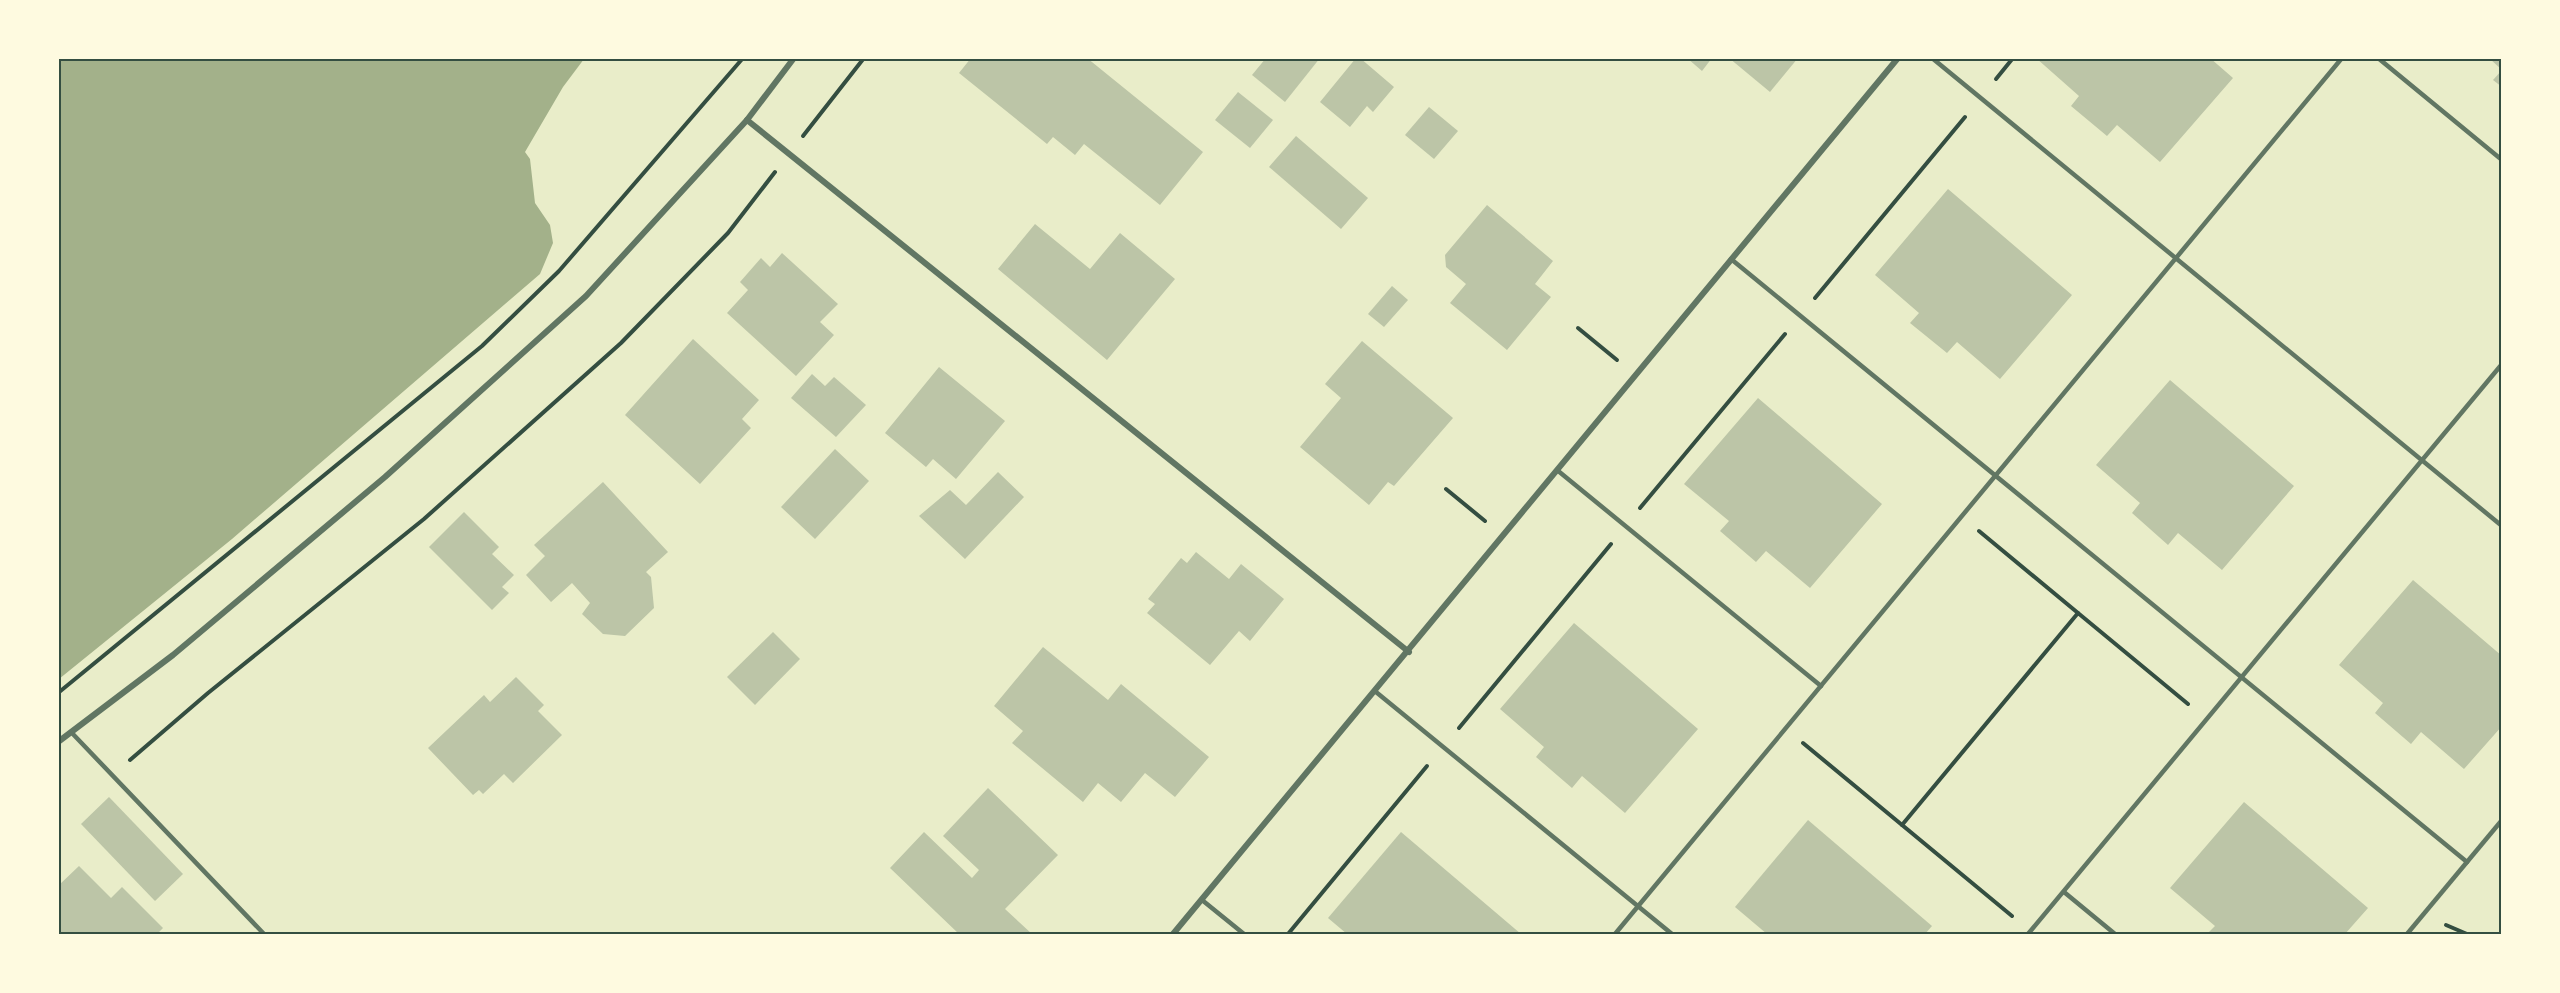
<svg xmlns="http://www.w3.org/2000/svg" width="2560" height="993" font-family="Arial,sans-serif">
<rect width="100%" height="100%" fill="#e9edc9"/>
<path fill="#a3b18a" d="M59 58 584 59 563 87 525 152 530 159 535 203 550 225 553 243 540 274 232 539 59 679Z"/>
<g fill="#bcc5a7">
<path d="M971 58H1087L1203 152 1160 205 1084 144 1075 155 1053 137 1047 144 959 73Z"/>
<path d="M1266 58H1320L1285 102 1252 75Z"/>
<path d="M1356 58H1360L1394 87 1373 112 1367 106 1350 127 1320 102Z"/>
<path d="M1687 58H1712L1702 71Z"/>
<path d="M1729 58H1798L1770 92Z"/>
<path d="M2036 58H2210L2233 78 2160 162 2117 125 2107 136 2071 106 2079 96Z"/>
<path d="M2489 58H2502V70Z"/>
<path d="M2502 70V87L2493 80Z"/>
<path d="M1238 92 1273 120 1250 148 1215 120Z"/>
<path d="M1429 107 1458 131 1434 159 1405 135Z"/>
<path d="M1296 136 1368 198 1341 229 1269 167Z"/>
<path d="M1948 189 2072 295 2000 379 1957 342 1947 353 1910 323 1919 313 1875 275Z"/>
<path d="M1487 205 1553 261 1535 284 1551 297 1507 350 1450 303 1466 284 1446 267 1445 255Z"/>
<path d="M1035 224 1090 269 1120 233 1175 279 1107 360 998 269Z"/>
<path d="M782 253 838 304 820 322 834 335 796 376 727 313 748 290 740 282 761 258 770 267Z"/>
<path d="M1392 286 1408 300 1384 327 1368 314Z"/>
<path d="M693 339 759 400 742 419 751 428 700 484 625 415Z"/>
<path d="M1362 341 1453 418 1394 486 1388 482 1369 505 1300 447 1341 398 1325 384Z"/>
<path d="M939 367 1005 421 956 479 933 459 926 467 885 433Z"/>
<path d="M812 374 825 386 834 377 866 405 836 437 791 398Z"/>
<path d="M2170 380 2294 486 2222 570 2178 533 2168 545 2132 513 2140 503 2096 465Z"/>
<path d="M1758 398 1882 504 1810 588 1766 551 1756 562 1720 531 1729 521 1684 484Z"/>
<path d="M835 449 869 481 815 539 781 507Z"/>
<path d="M998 472 1024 497 965 559 919 516 950 490 966 505Z"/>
<path d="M603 482 668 552 646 572 651 577 654 608 625 636 603 634 582 614 590 603 572 583 551 602 526 575 545 556 534 545Z"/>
<path d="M464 512 499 547 492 554 514 575 502 587 509 593 492 610 429 547Z"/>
<path d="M1196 552 1229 579 1241 564 1284 599 1250 641 1239 631 1210 665 1147 613 1155 604 1148 599 1181 558 1187 563Z"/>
<path d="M2413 580 2502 656V726L2464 769 2421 732 2411 744 2375 713 2383 703 2339 665Z"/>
<path d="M1574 623 1698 729 1625 813 1582 776 1572 788 1536 757 1544 747 1500 709Z"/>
<path d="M773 632 800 659 755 705 727 677Z"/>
<path d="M1043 647 1108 700 1121 684 1209 757 1175 797 1145 773 1121 802 1098 783 1083 802 1012 743 1023 731 994 706Z"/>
<path d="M516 677 544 705 538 711 562 735 513 783 504 774 483 794 479 790 473 795 428 748 484 695 490 702Z"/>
<path d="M988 788 1058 855 1005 909 1032 934H959L890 868 924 832 972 878 979 870 943 836Z"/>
<path d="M109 797 183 874 155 901 81 824Z"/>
<path d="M2244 802 2368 908 2345 934H2207L2215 926 2170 888Z"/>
<path d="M1808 820 1932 926 1925 934H1767L1735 907Z"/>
<path d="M1401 832 1521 934H1347L1328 918Z"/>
<path d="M79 866 111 898 122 887 163 928 157 934H58V886Z"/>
</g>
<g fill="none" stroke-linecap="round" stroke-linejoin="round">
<g stroke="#344e41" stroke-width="4">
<path d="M1996 79 2013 58"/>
<path d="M803 136 864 58"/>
<path d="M1815 298 1965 117"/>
<path d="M1578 328 1617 360"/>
<path d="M1446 489 1485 521"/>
<path d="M1640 508 1785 334"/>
<path d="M1979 531 2078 613"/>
<path d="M58 693 482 346 559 271 743 58"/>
<path d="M1459 728 1611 544"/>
<path d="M1803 743 2012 916"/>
<path d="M130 760 208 693 424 519 621 343 728 233 775 172"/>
<path d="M1902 825 2078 613 2188 704"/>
<path d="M2446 925 2467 934"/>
<path d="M1288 934 1427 766"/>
</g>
<g stroke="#617663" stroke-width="4.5">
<path d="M1932 58 2502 526"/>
<path d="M2378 58 2502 160"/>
<path d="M1731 259 2467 862"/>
<path d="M1557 470 1821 686"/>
<path d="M1376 692 1672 934"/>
<path d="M71 732 264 934"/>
<path d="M2064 892 2115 934"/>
<path d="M1202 900 1244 934"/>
<path d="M1615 934 2342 58"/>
<path d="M2028 934 2502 364"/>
<path d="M2407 934 2502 820"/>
</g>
<g stroke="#617663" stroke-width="6">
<path d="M747 120 1409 652"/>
<path d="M58 742 173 655 385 477 586 296 747 120 794 58"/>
<path d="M1173 934 1898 58"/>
</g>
</g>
<rect width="2560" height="993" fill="none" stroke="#fefae0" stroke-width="120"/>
<rect x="60" y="60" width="2440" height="873" fill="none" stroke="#344e41" stroke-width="2"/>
</svg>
